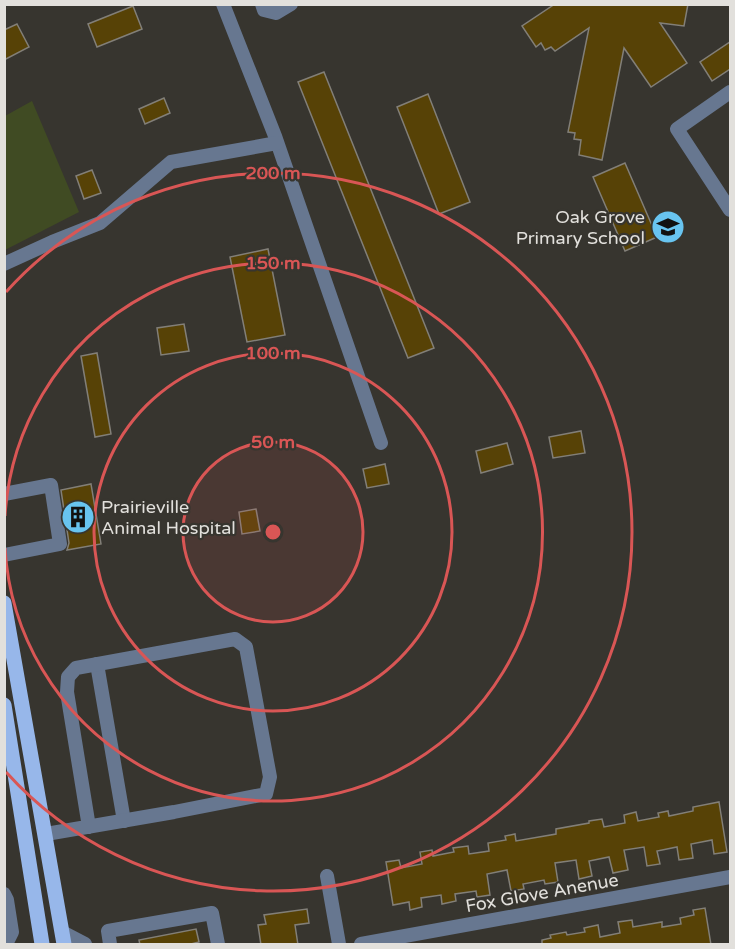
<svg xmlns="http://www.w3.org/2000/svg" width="735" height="949" font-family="'Varela Round',sans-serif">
<rect width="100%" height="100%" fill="#37352f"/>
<path fill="#404b23" d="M32 101 79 212 5 250V116Z"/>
<g fill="#574206" stroke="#827f78" stroke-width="1.5">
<path d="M555 4H688L684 26 660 23 687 63 651 87 624 48 602 160 579 155 581 140 574 139 575 133 568 132 589 28 555 51 551 47 545 50 541 43 536 47 522 26Z"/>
<path d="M133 6 142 29 97 47 88 24Z"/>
<path d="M17 24 29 47 4 60V30Z"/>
<path d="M730 42V69L712 81 700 62Z"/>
<path d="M324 72 434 348 408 358 298 82Z"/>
<path d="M428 94 470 202 439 214 397 107Z"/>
<path d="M164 98 170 113 145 124 139 109Z"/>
<path d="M625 163 657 237 625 251 593 177Z"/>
<path d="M92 170 101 193 84 199 76 176Z"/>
<path d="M268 249 285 335 247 342 230 257Z"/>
<path d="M184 324 189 351 161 355 157 328Z"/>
<path d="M97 353 111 434 95 437 81 356Z"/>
<path d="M581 431 585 453 553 458 549 437Z"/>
<path d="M507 443 513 464 481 473 476 451Z"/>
<path d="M385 464 389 484 367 488 363 469Z"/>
<path d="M91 484 101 544 67 550 69 543 61 490Z"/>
<path d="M256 509 260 531 242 534 239 512Z"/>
<path d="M719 802 727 852 714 854 712 840 691 844 693 858 679 860 677 847 657 851 660 864 647 866 644 847 624 850 628 870 613 873 609 857 589 861 592 876 579 879 576 860 555 863 558 882 545 884 544 880 523 884 524 889 511 891 507 870 487 874 490 895 477 897 476 891 455 894 456 901 442 904 441 895 421 898 422 907 410 910 409 902 393 905 386 862 399 860 401 868 422 864 420 852 432 850 433 856 454 852 453 848 468 846 469 854 489 851 488 843 506 840 505 836 515 834 516 841 556 834V829L589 823V821L602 819 604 827 625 823 624 815 636 812 638 821 659 817 658 813 668 811 669 816 693 811V807Z"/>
<path d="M705 908 711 945H542V940L551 938 550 935 566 932 567 935 585 932 584 928 598 925 600 937 620 933 618 922 632 920 633 927 662 922V927L681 924 680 918 694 915 693 910Z"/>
<path d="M307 909 309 923 295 925 298 945H261L258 925 266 924 264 915Z"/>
<path d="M196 929 199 942 187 945H140L139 940Z"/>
</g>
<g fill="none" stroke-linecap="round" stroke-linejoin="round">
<g stroke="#677790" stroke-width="14">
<path d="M223 4 275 136 381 443"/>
<path d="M262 4 264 10 276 13 291 4"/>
<path d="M730 92 677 129 730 210"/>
<path d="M4 264 52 242 100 223 171 162 277 143"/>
<path d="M4 494 51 485 60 544 4 555"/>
<path d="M97 664 124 821"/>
<path d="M46 834 174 812 266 794 270 777 246 647 235 639 76 668 68 677 67 692 89 827"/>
<path d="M327 876 339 944"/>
<path d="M4 894 7 900 12 932 6 944"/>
<path d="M62 932 85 944"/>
<path d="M110 944 108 931 212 913 218 944"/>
<path d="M361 944 730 877"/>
</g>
<g stroke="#97b7ea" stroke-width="15">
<path d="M4 603 64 944"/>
<path d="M4 705 42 944"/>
</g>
</g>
<circle cx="273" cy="532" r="90" fill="#d95655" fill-opacity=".12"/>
<g fill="none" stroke="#d95655" stroke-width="3">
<circle cx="273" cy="532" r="90"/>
<circle cx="273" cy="532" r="179"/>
<path d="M5 516A269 269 0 1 1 5 548"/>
<path d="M6 292A359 359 0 1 1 6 772"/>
</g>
<defs>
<symbol id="school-disc" viewBox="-11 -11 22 22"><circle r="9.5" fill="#68c4f0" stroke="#37352f"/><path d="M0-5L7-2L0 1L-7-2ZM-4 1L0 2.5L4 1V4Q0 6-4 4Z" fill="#111"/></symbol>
<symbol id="building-disc" viewBox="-11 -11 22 22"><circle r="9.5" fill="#68c4f0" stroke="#37352f"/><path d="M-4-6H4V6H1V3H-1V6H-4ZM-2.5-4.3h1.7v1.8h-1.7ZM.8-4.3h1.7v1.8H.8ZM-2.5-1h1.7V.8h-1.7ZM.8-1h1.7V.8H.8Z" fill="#111"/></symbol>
</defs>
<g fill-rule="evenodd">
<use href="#school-disc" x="649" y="208" width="38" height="38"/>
<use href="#building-disc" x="59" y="498" width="38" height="38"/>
</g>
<g text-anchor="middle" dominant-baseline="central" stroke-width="4.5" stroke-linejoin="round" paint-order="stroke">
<g font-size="18" fill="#e2e0dc" stroke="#37352f" text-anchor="end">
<text x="645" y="217">Oak Grove<tspan x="645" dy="21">Primary School</tspan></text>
<text x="101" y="507" text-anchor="start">Prairieville<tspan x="101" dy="21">Animal Hospital</tspan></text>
</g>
<g font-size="18" fill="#e2e0dc" stroke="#37352f">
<text transform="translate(542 893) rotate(-10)">Fox Glove Anenue</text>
</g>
</g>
<circle cx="273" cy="532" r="9" fill="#d95655" stroke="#37352f" stroke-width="3"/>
<g font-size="18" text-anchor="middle" font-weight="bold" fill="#d95655" stroke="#37352f" stroke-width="4.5" stroke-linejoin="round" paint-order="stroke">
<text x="273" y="179">200 m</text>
<text x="273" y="269">150 m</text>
<text x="273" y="359">100 m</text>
<text x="273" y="448">50 m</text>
</g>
<rect width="735" height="949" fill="none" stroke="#e2e0dc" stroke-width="12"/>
</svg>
